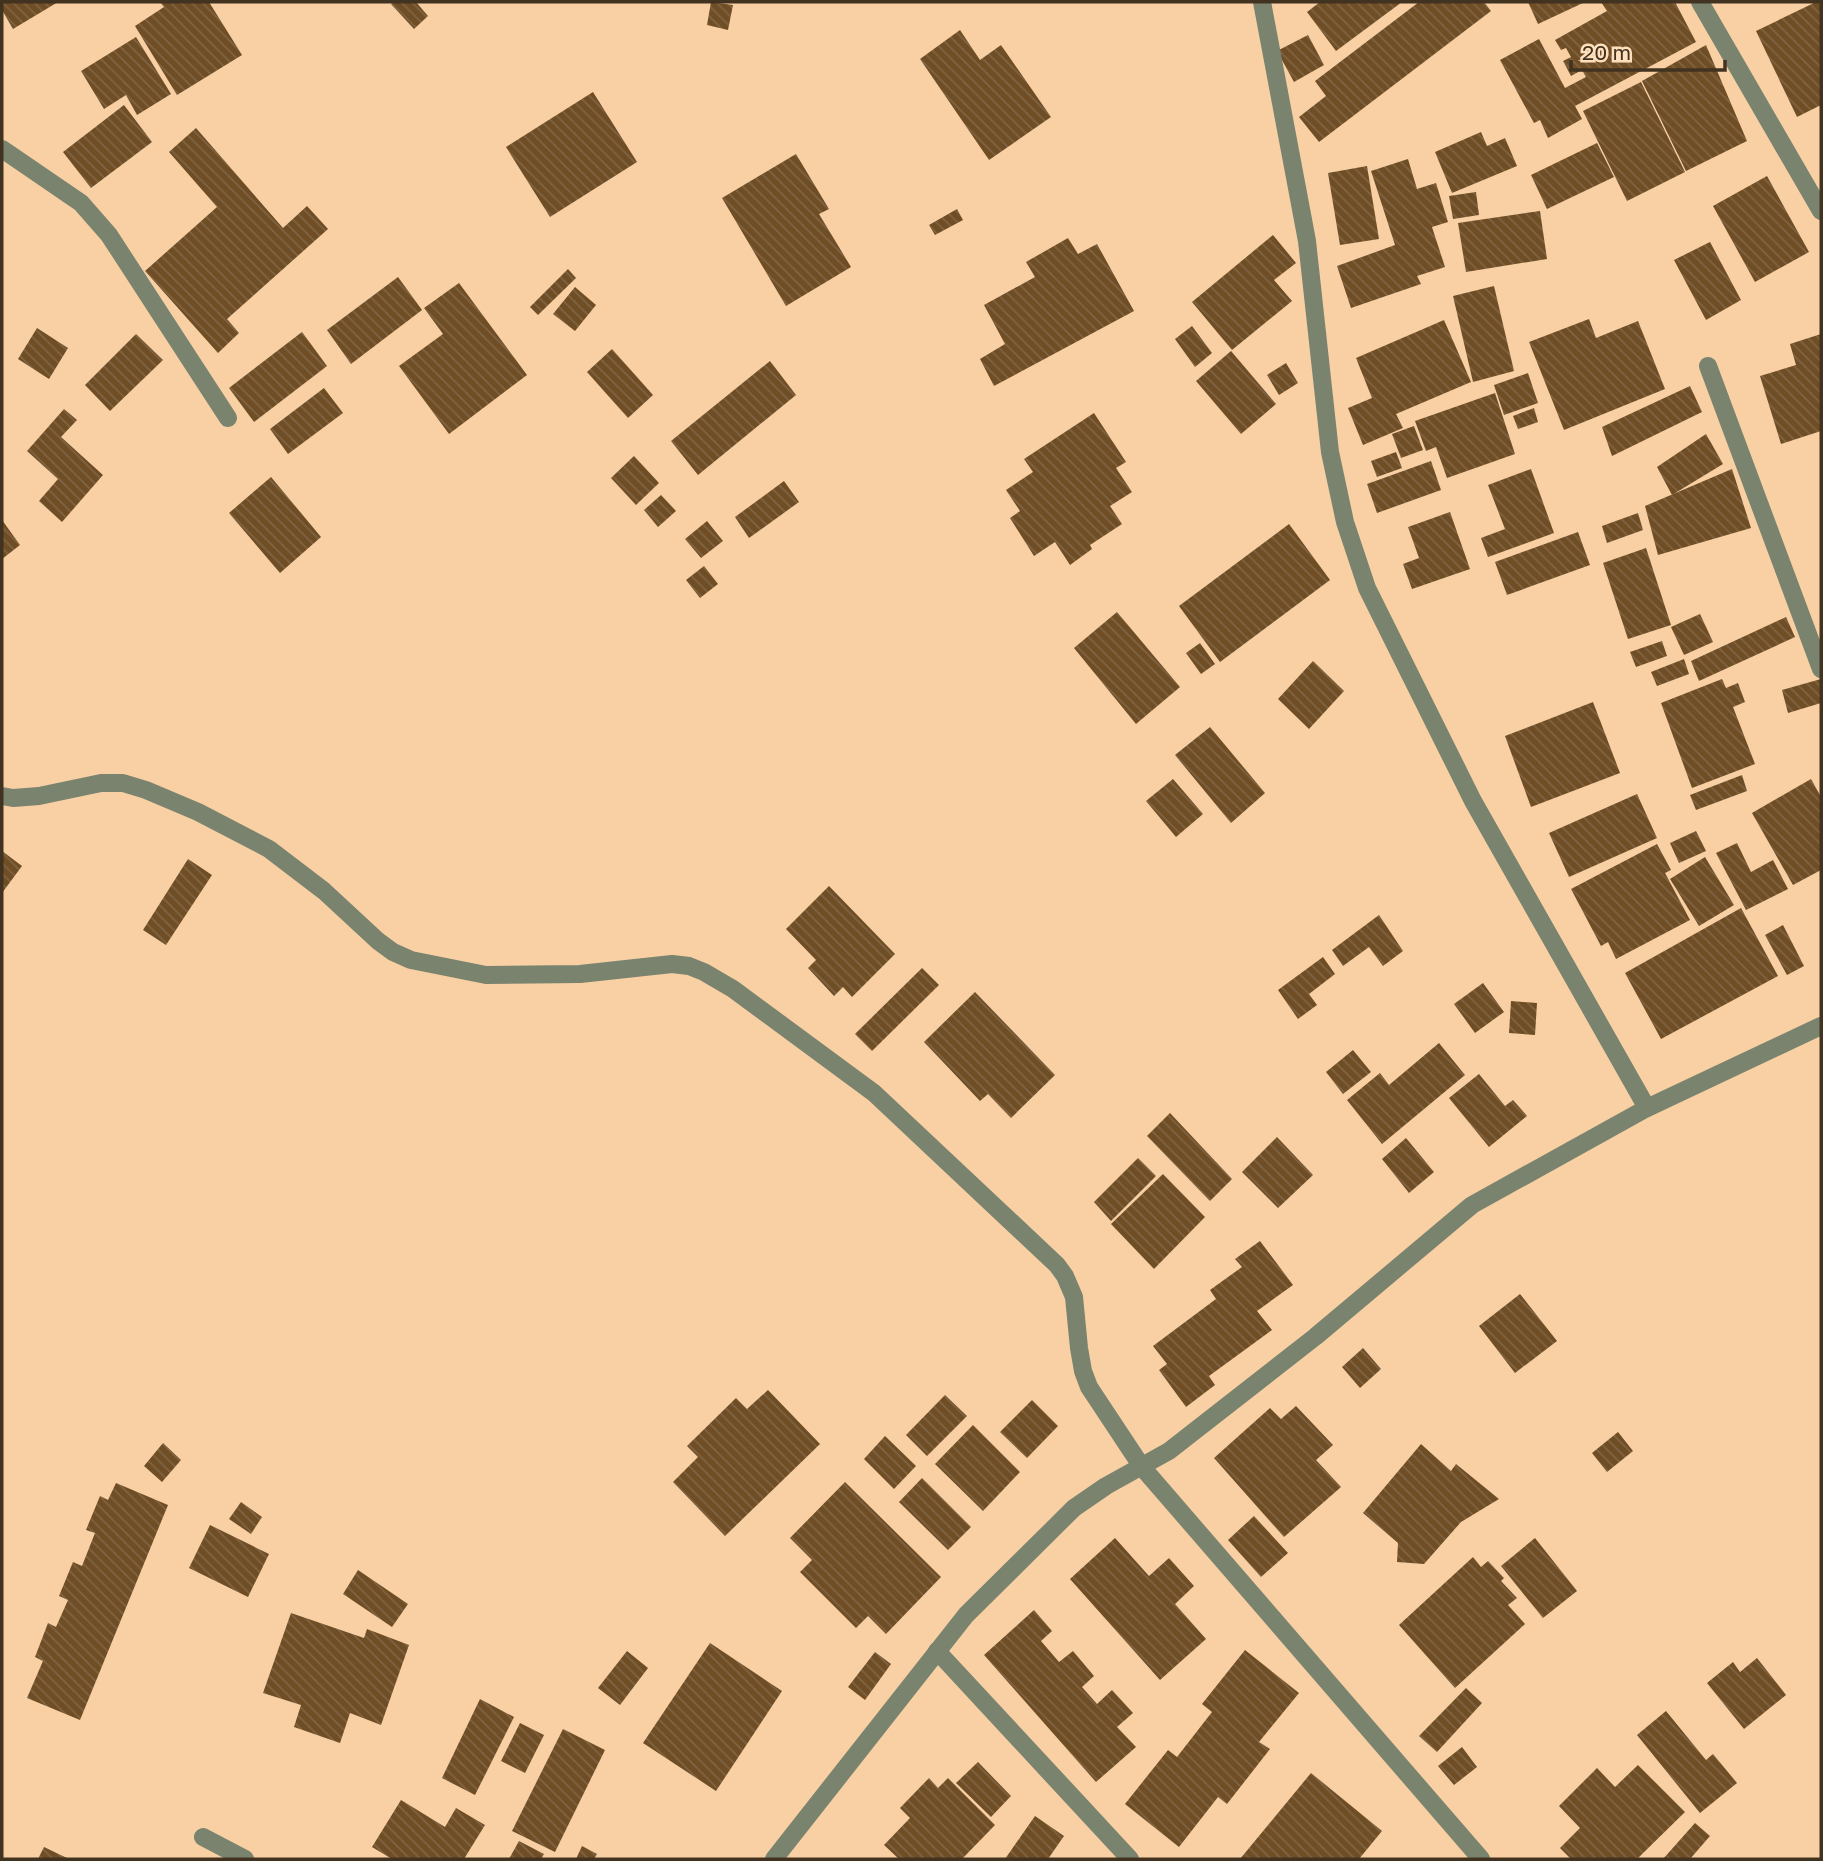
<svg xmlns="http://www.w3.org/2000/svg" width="1823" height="1861" font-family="'Golos Text',sans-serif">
<defs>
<pattern id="building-back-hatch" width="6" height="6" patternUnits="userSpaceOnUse" patternTransform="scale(1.75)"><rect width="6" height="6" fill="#6f4d25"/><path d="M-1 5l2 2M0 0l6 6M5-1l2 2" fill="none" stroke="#806443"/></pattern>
</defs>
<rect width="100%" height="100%" fill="#f8d0a4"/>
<g fill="url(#building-back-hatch)">
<path d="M2 2H58L13 29 2 10Z"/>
<path d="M160 2H209L242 55 177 95 135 26 164 7Z"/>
<path d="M394 2H416L428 16 414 29 391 4Z"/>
<path d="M711 2 733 5 728 30 707 25Z"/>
<path d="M1320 2H1402L1336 51 1307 12Z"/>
<path d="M1419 2H1484L1491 11 1319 142 1299 117 1326 96 1315 81Z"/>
<path d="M1528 2H1585L1538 24Z"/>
<path d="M1601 2H1675L1696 42 1575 106 1582 119 1548 138 1540 120 1534 123 1500 60 1539 39 1565 88 1586 77 1582 70 1571 76 1563 61 1571 57 1566 48 1561 50 1555 40 1607 11Z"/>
<path d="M1816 2H1821V105L1797 117 1756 31Z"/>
<path d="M960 30 980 60 1001 45 1051 117 989 160 920 59Z"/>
<path d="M1308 35 1324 65 1294 82 1277 51Z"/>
<path d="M136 37 171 94 137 115 126 95 104 109 81 71Z"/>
<path d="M1706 45 1747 141 1686 171 1642 81Z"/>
<path d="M1641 82 1685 172 1627 201 1583 111Z"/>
<path d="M593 92 637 162 550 217 506 147Z"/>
<path d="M124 105 152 142 91 188 63 152Z"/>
<path d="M196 128 283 228 307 206 328 229 227 319 239 333 218 353 145 271 217 207 169 152Z"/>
<path d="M1481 132 1487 146 1505 138 1517 166 1452 193 1435 152Z"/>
<path d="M1597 143 1614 177 1547 209 1531 175Z"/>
<path d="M796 154 829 209 819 214 851 267 786 306 722 198Z"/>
<path d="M1408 159 1417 189 1436 183 1448 222 1432 227 1445 267 1417 276 1421 284 1351 308 1337 266 1395 245 1371 171Z"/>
<path d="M1367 166 1379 239 1340 245 1328 173Z"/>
<path d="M1767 176 1809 252 1755 282 1713 206Z"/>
<path d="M1476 192 1479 215 1453 219 1449 196Z"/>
<path d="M957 209 963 220 935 235 929 225Z"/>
<path d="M1540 211 1547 259 1466 272 1458 223Z"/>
<path d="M1273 235 1296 263 1274 280 1292 301 1232 350 1192 302Z"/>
<path d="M1068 238 1078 254 1097 244 1134 311 994 386 980 359 1005 344 984 305 1035 277 1026 262Z"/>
<path d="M1710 242 1741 300 1706 320 1674 260Z"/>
<path d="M568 269 576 278 538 315 530 307Z"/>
<path d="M398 277 422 310 351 364 327 330Z"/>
<path d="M459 283 527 375 449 434 399 366 443 334 424 308Z"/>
<path d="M1494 286 1514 371 1473 382 1453 296Z"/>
<path d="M575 287 596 305 575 331 553 314Z"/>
<path d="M1589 319 1596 338 1638 321 1665 389 1564 430 1529 342Z"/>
<path d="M1444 320 1471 382 1396 414 1403 428 1363 445 1348 408 1372 398 1356 358Z"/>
<path d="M1192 326 1212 353 1195 367 1175 339Z"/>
<path d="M37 328 68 348 49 379 18 359Z"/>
<path d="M302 332 327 366 254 422 229 388Z"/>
<path d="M136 334 163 360 110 411 85 385Z"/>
<path d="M1821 334V431L1781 444 1760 376 1796 365 1790 344Z"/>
<path d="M612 349 653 395 628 418 587 372Z"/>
<path d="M1231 351 1276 404 1241 434 1196 381Z"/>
<path d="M770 361 796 395 698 475 671 441Z"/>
<path d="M1286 363 1298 383 1279 395 1267 375Z"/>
<path d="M1528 373 1538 403 1504 415 1494 385Z"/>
<path d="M1690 386 1702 412 1612 456 1602 427Z"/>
<path d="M324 388 343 413 288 454 270 429Z"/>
<path d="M1495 393 1515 454 1447 478 1436 447 1426 451 1415 421Z"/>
<path d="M1534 408 1538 422 1518 429 1513 416Z"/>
<path d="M64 409 77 420 61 437 103 475 62 522 39 501 58 479 27 451Z"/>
<path d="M1094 413 1126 462 1116 468 1132 492 1110 506 1122 524 1090 545 1092 549 1070 565 1055 542 1034 556 1010 518 1020 511 1006 490 1033 472 1024 459Z"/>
<path d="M1414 426 1423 450 1401 458 1392 434Z"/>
<path d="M1706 434 1723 464 1672 495 1657 467Z"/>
<path d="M1396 452 1402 468 1377 477 1371 461Z"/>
<path d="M634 456 659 483 636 505 611 478Z"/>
<path d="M1431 461 1441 490 1377 513 1367 484Z"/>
<path d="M1531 469 1554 533 1488 557 1481 538 1505 529 1488 485Z"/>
<path d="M1732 469 1751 528 1658 555 1645 506Z"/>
<path d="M271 477 321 537 280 573 229 513Z"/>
<path d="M784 481 799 502 749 538 735 517Z"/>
<path d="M661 495 676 511 658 527 644 510Z"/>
<path d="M1450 512 1470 569 1412 589 1403 564 1419 558 1408 527Z"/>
<path d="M1638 513 1643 530 1607 543 1602 526Z"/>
<path d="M2 520 20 545 2 559Z"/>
<path d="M707 521 723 541 701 558 685 539Z"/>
<path d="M1289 524 1330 580 1220 662 1179 606Z"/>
<path d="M1578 532 1590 565 1507 595 1495 562Z"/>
<path d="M1646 548 1671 625 1628 639 1603 563Z"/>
<path d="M704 566 718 584 700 598 686 580Z"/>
<path d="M1117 612 1180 687 1136 724 1074 648Z"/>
<path d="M1700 614 1713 642 1684 655 1671 627Z"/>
<path d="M1786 617 1795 637 1699 681 1691 661Z"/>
<path d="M1662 641 1667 656 1636 667 1630 652Z"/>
<path d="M1200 643 1215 664 1201 674 1186 653Z"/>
<path d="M1684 659 1689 674 1657 686 1651 672Z"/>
<path d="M1313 661 1344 691 1309 729 1278 699Z"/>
<path d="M1722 679 1726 688 1738 683 1745 702 1733 707 1755 764 1692 788 1661 703Z"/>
<path d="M1821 679V703L1788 713 1782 690Z"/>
<path d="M1593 702 1620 773 1531 807 1505 736Z"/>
<path d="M1210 727 1265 793 1231 823 1175 755Z"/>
<path d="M1742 775 1747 791 1696 810 1690 795Z"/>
<path d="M1173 779 1203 814 1176 837 1146 801Z"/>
<path d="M1811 779 1821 797V870L1793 885 1752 813Z"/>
<path d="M1637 794 1657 838 1569 877 1549 833Z"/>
<path d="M1696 831 1706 851 1679 863 1670 843Z"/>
<path d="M1737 843 1751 872 1773 860 1788 889 1746 910 1716 853Z"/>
<path d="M1657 844 1671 870 1665 873 1690 920 1616 959 1608 942 1601 946 1571 889Z"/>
<path d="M2 851 22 866 2 893Z"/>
<path d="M1705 857 1734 905 1699 926 1670 879Z"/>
<path d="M188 859 212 875 166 945 143 930Z"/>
<path d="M829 886 895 954 852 997 843 987 834 996 808 968 816 960 786 929Z"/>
<path d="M1741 908 1778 976 1661 1039 1625 973Z"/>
<path d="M1379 915 1403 951 1383 966 1369 947 1343 966 1332 950Z"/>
<path d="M1783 925 1804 966 1787 975 1765 935Z"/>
<path d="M1323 957 1335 974 1309 994 1317 1005 1298 1019 1278 990Z"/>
<path d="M922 968 939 985 872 1051 855 1034Z"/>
<path d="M1483 983 1504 1012 1475 1033 1454 1004Z"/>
<path d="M975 992 1055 1075 1011 1118 988 1094 980 1101 924 1042Z"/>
<path d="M1511 1001 1537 1003 1535 1035 1509 1033Z"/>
<path d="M1439 1043 1465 1075 1382 1144 1347 1100 1380 1073 1389 1085Z"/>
<path d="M1353 1050 1371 1072 1343 1094 1326 1072Z"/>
<path d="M1479 1074 1505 1106 1513 1100 1527 1116 1489 1147 1449 1098Z"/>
<path d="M1170 1113 1232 1179 1210 1201 1147 1136Z"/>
<path d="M1277 1137 1313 1175 1278 1208 1242 1172Z"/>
<path d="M1406 1138 1434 1172 1409 1193 1382 1159Z"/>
<path d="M1138 1158 1156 1176 1111 1221 1094 1202Z"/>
<path d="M1163 1174 1205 1217 1154 1269 1111 1224Z"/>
<path d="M1260 1241 1293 1285 1257 1311 1272 1330 1209 1376 1215 1385 1186 1407 1159 1370 1167 1364 1153 1346 1216 1299 1210 1290 1242 1267 1235 1259Z"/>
<path d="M1520 1294 1557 1341 1515 1373 1479 1326Z"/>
<path d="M1363 1348 1381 1369 1360 1388 1342 1367Z"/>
<path d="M768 1390 820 1444 725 1536 673 1482 698 1457 687 1446 736 1398 747 1409Z"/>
<path d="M945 1395 967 1416 927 1456 906 1435Z"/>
<path d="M1032 1400 1058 1426 1027 1458 1000 1432Z"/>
<path d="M1296 1406 1333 1445 1316 1460 1341 1487 1284 1537 1214 1458 1270 1408 1281 1419Z"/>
<path d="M973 1425 1020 1472 983 1511 935 1464Z"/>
<path d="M1618 1432 1633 1451 1607 1472 1592 1453Z"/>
<path d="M885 1436 916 1466 894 1489 864 1459Z"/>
<path d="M163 1443 181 1460 162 1482 144 1466Z"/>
<path d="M1421 1444 1451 1471 1456 1464 1499 1499 1461 1522 1424 1564 1397 1562 1398 1543 1363 1513Z"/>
<path d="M922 1478 971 1527 948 1550 899 1502Z"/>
<path d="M845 1482 941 1577 886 1634 868 1616 856 1628 800 1572 812 1560 790 1538Z"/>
<path d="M116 1483 168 1505 80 1720 27 1698 43 1661 35 1657 48 1623 56 1627 68 1600 59 1596 73 1562 82 1566 95 1533 86 1530 100 1496 108 1500Z"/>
<path d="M241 1502 262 1517 251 1534 229 1519Z"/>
<path d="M1254 1516 1288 1553 1261 1577 1228 1540Z"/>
<path d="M210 1525 269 1554 248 1597 189 1568Z"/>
<path d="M1115 1538 1149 1576 1169 1558 1194 1586 1175 1604 1206 1639 1160 1680 1070 1579Z"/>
<path d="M1535 1538 1577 1591 1543 1618 1501 1566Z"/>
<path d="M1473 1557 1481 1567 1488 1561 1504 1578 1501 1581 1517 1598 1508 1605 1525 1624 1455 1688 1399 1625Z"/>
<path d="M358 1570 408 1604 392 1627 343 1594Z"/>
<path d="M1034 1610 1052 1631 1041 1641 1059 1662 1073 1651 1094 1676 1082 1687 1097 1704 1112 1690 1133 1713 1117 1727 1136 1747 1096 1782 984 1655Z"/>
<path d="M291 1613 364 1638 367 1629 409 1645 381 1725 350 1713 340 1743 294 1727 301 1705 263 1693Z"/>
<path d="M710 1643 782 1691 716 1791 643 1743Z"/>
<path d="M1245 1650 1299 1693 1259 1742 1270 1749 1227 1804 1218 1797 1179 1847 1125 1804 1168 1750 1177 1757 1212 1712 1202 1704Z"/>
<path d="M627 1651 648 1668 620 1705 598 1688Z"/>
<path d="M875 1652 891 1664 865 1700 848 1687Z"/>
<path d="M1757 1658 1786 1695 1744 1729 1707 1683 1733 1662 1740 1672Z"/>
<path d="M1466 1688 1482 1703 1437 1752 1419 1736Z"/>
<path d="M480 1699 514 1717 475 1795 442 1778Z"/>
<path d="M1666 1711 1706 1760 1713 1754 1737 1783 1700 1813 1637 1735Z"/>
<path d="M520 1723 544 1735 525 1773 501 1761Z"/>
<path d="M563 1729 605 1750 555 1852 512 1831Z"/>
<path d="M1462 1747 1477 1767 1454 1785 1438 1766Z"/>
<path d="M978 1762 1011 1796 991 1817 956 1783Z"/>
<path d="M1638 1765 1685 1812 1637 1859H1571L1560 1848 1580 1828 1559 1806 1597 1768 1615 1787Z"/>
<path d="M1311 1773 1382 1831 1359 1859H1240Z"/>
<path d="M929 1778 938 1788 948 1778 995 1825 962 1859H899L884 1845 910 1818 900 1808Z"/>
<path d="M401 1800 445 1827 456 1808 485 1825 464 1859H392L372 1847Z"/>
<path d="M1035 1816 1064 1836 1048 1859H1005Z"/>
<path d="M1695 1823 1710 1836 1690 1859H1663Z"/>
<path d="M519 1841 544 1854 541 1859H509Z"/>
<path d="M582 1846 597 1854 594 1859H576Z"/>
<path d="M44 1847 69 1859H38Z"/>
</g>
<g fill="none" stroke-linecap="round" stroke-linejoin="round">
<g stroke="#79836e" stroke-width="18">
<path d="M1262 2 1307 241 1330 452 1345 522 1367 588 1473 801 1647 1108"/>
<path d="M1700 2 1821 211"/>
<path d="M2 149 81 203 109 235 228 418"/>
<path d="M1708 366 1821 669"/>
<path d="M2 796 13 798 39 796 101 783H123L146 790 198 812 269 849 324 891 378 941 393 952 411 960 486 975 580 974 672 964 689 966 704 972 733 989 874 1093 1057 1265 1065 1276 1074 1297 1079 1348 1083 1371 1089 1387 1142 1467 1481 1859"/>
<path d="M937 1651 1130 1859"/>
<path d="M203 1837 245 1859"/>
<path d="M774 1859 966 1615 1074 1508 1106 1486 1169 1451 1315 1337 1472 1205 1647 1108 1821 1026"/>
</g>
</g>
<rect width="1823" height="1861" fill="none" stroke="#423321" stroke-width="7"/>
<path d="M1571 60v10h154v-10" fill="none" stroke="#423321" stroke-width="3.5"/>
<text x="1582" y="60" font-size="21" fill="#423321" stroke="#ffdfbc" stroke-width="5" paint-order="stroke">20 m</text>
</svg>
